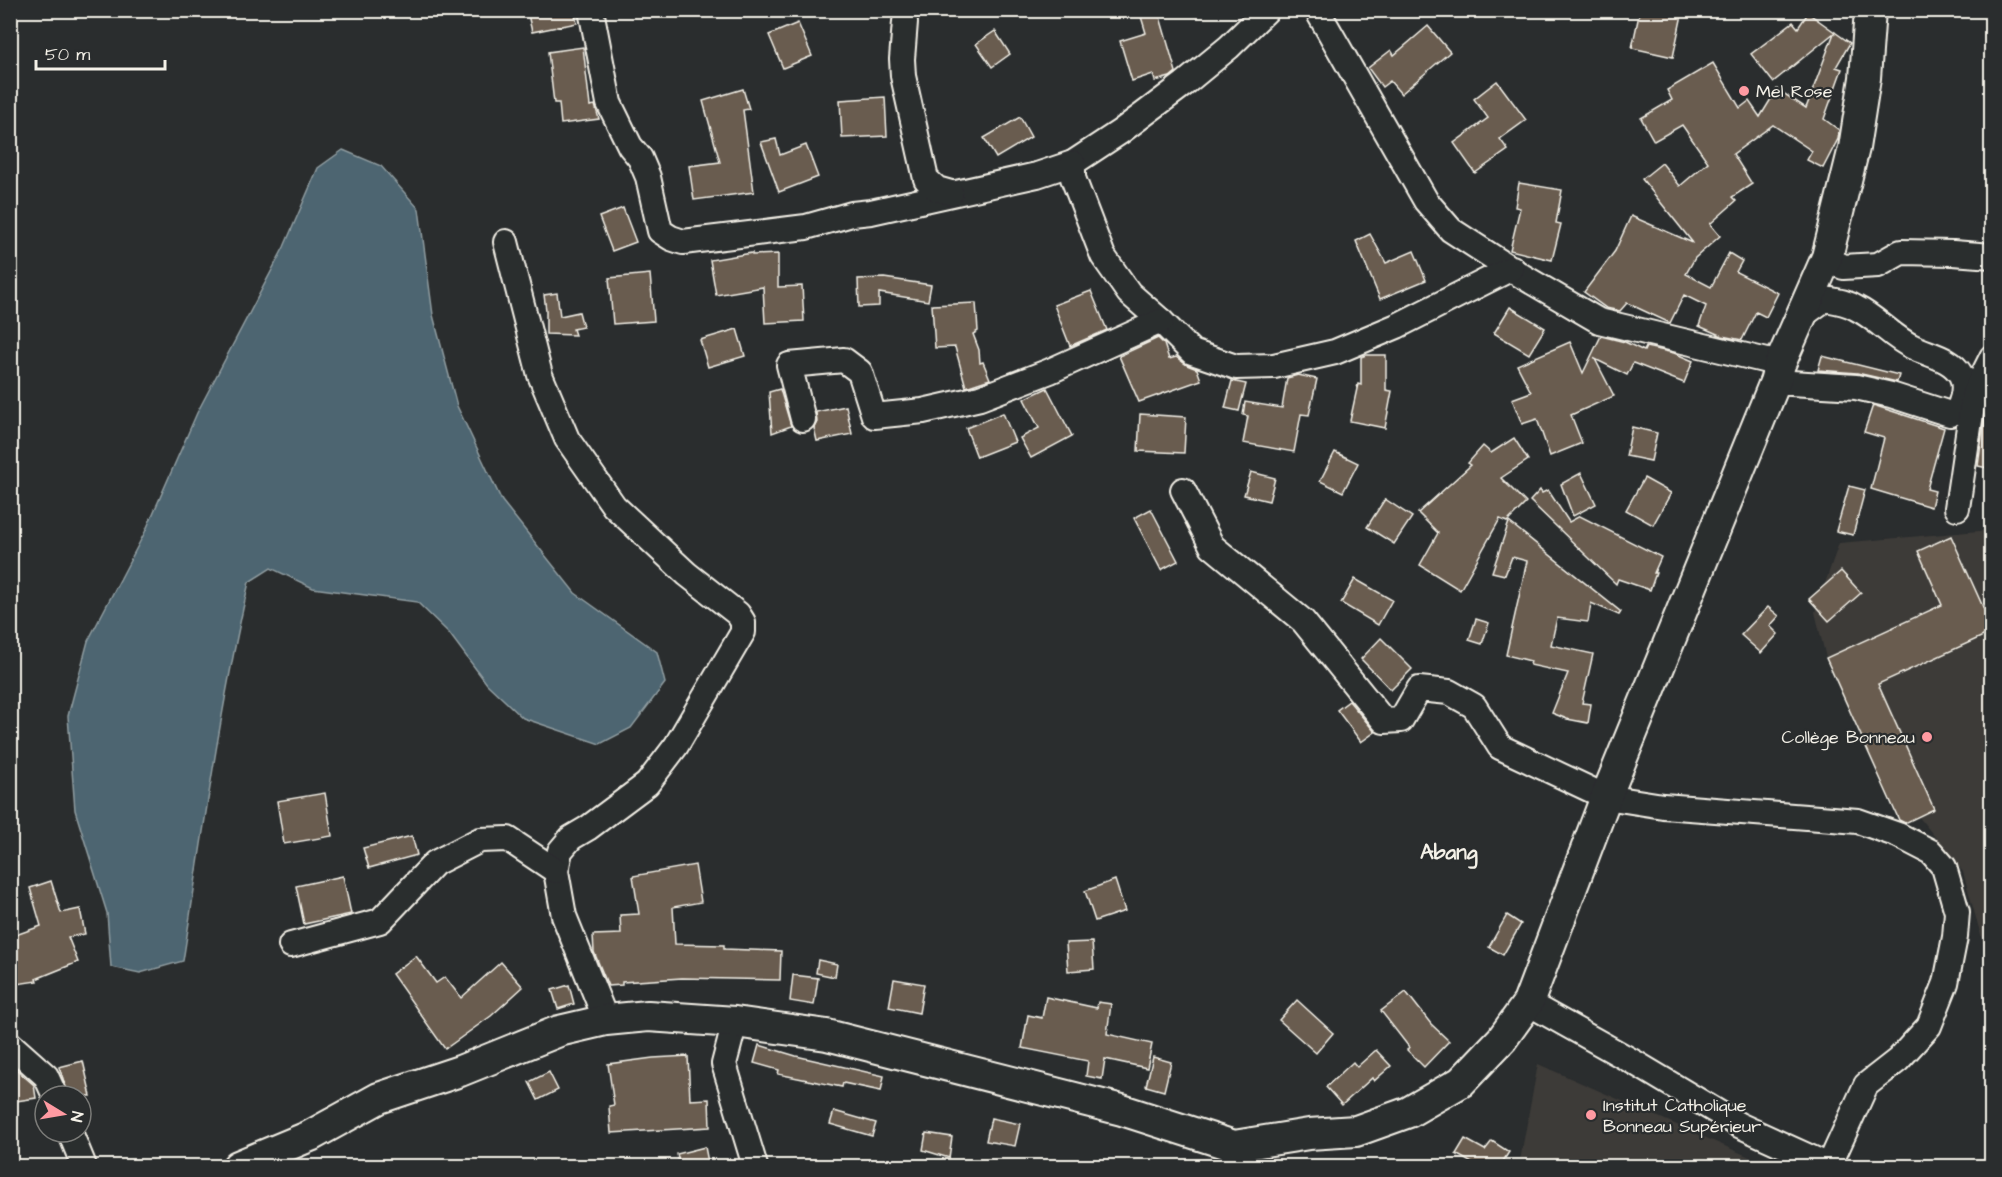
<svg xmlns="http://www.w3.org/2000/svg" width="2002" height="1177" font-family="'Architects Daughter',sans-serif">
<rect width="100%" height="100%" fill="#2a2d2e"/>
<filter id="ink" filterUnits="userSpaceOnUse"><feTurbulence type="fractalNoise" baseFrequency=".0167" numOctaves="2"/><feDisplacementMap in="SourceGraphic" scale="12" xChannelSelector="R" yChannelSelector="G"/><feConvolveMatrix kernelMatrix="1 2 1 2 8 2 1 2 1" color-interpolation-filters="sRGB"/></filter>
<g filter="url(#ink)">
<g fill="#3d3b38">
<path d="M1991 530V971L1963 872 1919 817 1901 825 1826 658 1815 612 1839 543Z"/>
<path d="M1538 1064 1770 1166H1519Z"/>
</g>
<path fill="#4d6571" stroke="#909da1" stroke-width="1.5" d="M343 150 381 166 419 209 433 315 457 406 502 501 575 593 657 652 665 683 631 728 600 744 523 718 487 684 449 633 417 602 313 588 271 568 249 582C220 707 203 834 183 961L140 973 111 967 107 913 75 810 68 716 88 641 145 532 197 413 284 247 318 168Z"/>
<g fill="#695c50" stroke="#f4f1e8" stroke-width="1.5">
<path d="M527 10H574L577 23 532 32Z"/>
<path d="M1139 10H1158L1176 72 1170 77 1155 81 1153 74 1132 81 1120 41 1146 33Z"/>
<path d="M1640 10H1683L1673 57 1632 48Z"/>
<path d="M1808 13 1850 43 1836 67 1842 69 1824 119 1839 130 1838 139 1823 168 1807 160 1812 151 1773 125 1733 154 1752 184 1732 197 1736 201 1710 224 1720 236 1695 258 1686 274 1711 287 1729 253 1742 261 1736 272 1778 293 1766 317 1756 312 1742 340 1722 336 1699 326 1706 306 1684 295 1670 323 1627 303 1620 311 1606 308 1584 292 1615 251 1631 216 1693 243 1642 179 1662 163 1680 186 1708 162 1682 125 1654 141 1641 118 1672 100 1667 90 1713 63 1740 108 1749 101 1760 117 1777 89 1806 108 1834 33 1773 82 1751 54 1793 22 1798 28Z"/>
<path d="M798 23 812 56 783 68 769 35Z"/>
<path d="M1428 26 1450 52 1401 94 1390 81 1382 87 1368 68 1391 50 1394 55Z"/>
<path d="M995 31 1010 54 992 67 976 44Z"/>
<path d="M583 47 590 106 595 105 599 119 561 124 559 103H554L548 52Z"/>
<path d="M1497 81 1526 120 1500 139 1508 150 1475 173 1454 143 1488 118 1474 99Z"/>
<path d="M743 89 749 109 743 110 754 192 694 200 689 166 720 162 703 101Z"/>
<path d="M885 97 887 136 842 138 840 100Z"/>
<path d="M1020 117 1031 137 996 158 984 138Z"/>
<path d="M776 139 780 155 806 145 818 177 779 192 761 142Z"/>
<path d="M1519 183 1562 190 1556 223 1561 224 1552 260 1510 250 1520 208 1515 207Z"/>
<path d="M623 208 636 242 612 251 599 217Z"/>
<path d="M1370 234 1386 263 1414 251 1426 280 1380 299 1356 241Z"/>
<path d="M752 253V255L778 254V287L802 286 804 321 765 323 763 287 716 295 710 260Z"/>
<path d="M650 274 654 321 613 324 609 278Z"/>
<path d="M884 278 931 285 928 301 879 293V306L859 307 858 279Z"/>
<path d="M1091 291 1107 330 1070 346 1054 305Z"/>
<path d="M557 293 560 316 579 312 583 327 573 329 575 335 546 334V310L544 295Z"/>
<path d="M976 303 978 331 973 334 979 350 980 363 983 362 990 379 966 387 955 347 935 348 932 305Z"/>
<path d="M1510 307 1545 328 1529 354 1494 333Z"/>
<path d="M737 329 745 356 708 367 700 340Z"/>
<path d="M1601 336 1625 342 1644 351 1646 347 1674 353 1693 361 1684 383 1633 363 1627 375 1595 359 1614 396 1571 415 1582 443 1550 456 1537 419 1522 424 1512 399 1531 392 1517 365 1570 342 1583 373Z"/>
<path d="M1158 338 1164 344 1169 359 1176 357 1187 365 1197 369 1201 380 1139 402 1119 356Z"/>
<path d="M1366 355H1386V390L1392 391 1385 428 1350 421 1358 384 1361 385V357Z"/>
<path d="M1822 356 1899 375 1897 382 1857 373 1818 370Z"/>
<path d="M1298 375 1317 379 1309 415 1301 414 1294 452 1243 443 1248 416 1243 415 1245 402 1282 408 1287 378Z"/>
<path d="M1232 381 1246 384 1239 411 1225 408Z"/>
<path d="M1047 388 1072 436 1031 458 1020 438 1039 428 1024 399Z"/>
<path d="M780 389 791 426 772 433 769 392Z"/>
<path d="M1987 401 1992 402V469L1978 466Z"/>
<path d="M1873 405 1944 428 1927 489 1935 491 1931 507 1871 489 1884 438 1864 432Z"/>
<path d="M846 406 852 434 817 441 814 428 817 422 816 412Z"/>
<path d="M1003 413 1015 442 977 457 966 428Z"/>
<path d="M1140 414 1186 417 1184 453 1138 451Z"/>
<path d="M1632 427 1657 433 1651 461 1626 456Z"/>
<path d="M1514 438 1528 460 1501 478 1526 503 1507 522 1500 519 1460 590 1420 565 1438 533 1418 513 1471 465 1468 463 1483 446 1491 453Z"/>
<path d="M1335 452 1358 463 1343 492 1320 481Z"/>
<path d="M1251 472 1275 478 1269 501 1244 495Z"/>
<path d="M1581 473 1596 504 1573 516 1561 484Z"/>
<path d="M1644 478 1671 493 1653 525 1626 510Z"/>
<path d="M1849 486 1865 490 1853 535 1836 531Z"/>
<path d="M1540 490 1542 493 1548 490 1569 522 1580 516 1661 557 1654 573H1656L1650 590 1618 579 1616 584 1530 501Z"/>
<path d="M1385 499 1412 517 1394 544 1367 527Z"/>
<path d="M1151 509 1178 561 1161 570 1134 518Z"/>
<path d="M1509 522 1621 612 1619 615 1591 603 1588 622 1557 618 1551 645 1593 654 1582 703 1591 704 1588 723 1567 719 1552 713 1568 673 1530 665 1531 661 1506 655 1527 561 1512 557 1505 575 1492 572Z"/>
<path d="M1951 536 1992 627V632L1878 684 1934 809 1905 823 1899 820 1826 658 1942 605 1918 551Z"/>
<path d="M1841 571 1861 593 1829 621 1809 599Z"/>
<path d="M1355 579 1392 600 1378 625 1341 603Z"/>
<path d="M1768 607 1779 616 1770 626 1778 634 1761 653 1741 635Z"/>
<path d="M1476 619 1489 623 1482 644 1469 640Z"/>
<path d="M1381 638 1412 669 1391 690 1361 659Z"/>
<path d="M1349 701 1375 732 1361 742 1337 710Z"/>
<path d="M325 793 332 836 284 844 277 801Z"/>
<path d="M412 836 417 855 369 868 363 848Z"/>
<path d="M695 865 701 902 673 907 675 944 724 945V949L781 951 780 980 682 978 622 982V985L608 986 594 952 593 935 621 934 620 915 639 914 633 876Z"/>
<path d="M343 876 351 914 304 924 296 886Z"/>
<path d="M1115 880 1125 911 1095 921 1085 891Z"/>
<path d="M51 881 61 913 80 909 85 934 68 937 78 962 36 979 37 981 10 985V937L41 926 30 888Z"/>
<path d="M1507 915 1521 924 1503 955 1489 947Z"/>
<path d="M1092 942 1094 969 1068 971 1066 943Z"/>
<path d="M416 956 436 983 445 977 461 998 501 962 523 987 491 1016 445 1049 392 974Z"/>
<path d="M818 960 837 964 835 977 816 973Z"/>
<path d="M793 975 818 978 814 1005 790 1001Z"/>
<path d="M894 979 924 984 919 1013 889 1007Z"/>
<path d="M569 985 574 1004 558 1009 552 990Z"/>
<path d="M1406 992 1431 1024 1449 1041 1424 1067 1407 1050 1409 1047 1381 1011Z"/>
<path d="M1046 997 1097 1008 1098 1002 1111 1004 1107 1034 1152 1044 1147 1068 1105 1059 1102 1079 1086 1076 1088 1061 1022 1048 1028 1015 1042 1018Z"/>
<path d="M1297 1000 1333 1033 1316 1053 1279 1020Z"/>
<path d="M759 1045 796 1056 884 1076 881 1091 843 1083 842 1087 778 1074 779 1070 754 1063Z"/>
<path d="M1376 1050 1391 1066 1374 1081 1372 1078 1342 1105 1326 1087 1353 1062 1357 1067Z"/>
<path d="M688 1056 690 1100 709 1099 710 1127 611 1133 609 1106 614 1105 608 1064 653 1058Z"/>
<path d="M1153 1057 1171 1062 1164 1091 1146 1086Z"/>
<path d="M83 1061 91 1096H69L59 1067Z"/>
<path d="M10 1064 34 1085 36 1098 10 1102Z"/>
<path d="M549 1072 558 1090 538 1100 529 1082Z"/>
<path d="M834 1111 876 1123 872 1136 830 1124Z"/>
<path d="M991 1118 1020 1124 1015 1146 986 1141Z"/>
<path d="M926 1133 952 1137 949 1158 923 1150Z"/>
<path d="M1465 1139 1485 1150 1492 1141 1509 1152 1500 1166H1477L1456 1154Z"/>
<path d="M705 1147 709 1167H680L677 1154Z"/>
</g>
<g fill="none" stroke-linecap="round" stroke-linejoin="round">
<defs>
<g id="minor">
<path d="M591 10 609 103 630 146 640 158 648 177 660 231 671 238 683 242 806 227 852 214 871 212 1037 175 1073 163 1120 132 1184 84 1229 47 1267 10"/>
<path d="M1317 10 1426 201 1451 230 1522 276 1599 321 1780 364"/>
<path d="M905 22 902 59 903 76 926 179 937 189 951 193"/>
<path d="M1073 163V178L1103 256 1129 293 1161 321 1192 352 1236 367 1274 366 1335 352 1397 326 1512 268"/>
<path d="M506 242 540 375 567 439 614 506 687 574 738 614 743 622V632L676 746 647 784 588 828 571 838 560 851 556 871 564 916 606 1020"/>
<path d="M1827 257 1843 267 1878 265 1901 252 1953 253 1992 256"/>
<path d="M1775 382 1856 387 1891 395 1950 414 1958 410C1963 399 1967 387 1961 375 1951 358 1929 355 1913 347 1893 338 1877 318 1856 308 1846 302 1837 301 1825 299L1803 315"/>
<path d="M803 419 789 365 844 360 860 372 874 416 923 411 980 398 1050 371 1161 321"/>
<path d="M1183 490 1212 546 1303 621 1384 721 1401 720 1419 689 1449 692 1474 706 1500 747 1606 797 1663 806 1858 821 1898 835 1931 852 1944 867 1957 912 1955 937 1946 983 1929 1026 1898 1060 1866 1085 1829 1166"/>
<path d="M1957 508 1974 393 1992 357"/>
<path d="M291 945 380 921 435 863 480 840 508 839 556 871"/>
<path d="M1528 1003 1637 1064 1739 1125 1829 1166"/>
<path d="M735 1022 724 1064 755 1166"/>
<path d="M10 1044 46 1076 55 1096"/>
<path d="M70 1132 84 1166"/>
</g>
<path id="major" d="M238 1166 310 1136 379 1098 460 1071 559 1031 606 1020 648 1016 735 1022 827 1035 1122 1110 1234 1146 1309 1134 1356 1131 1409 1112 1461 1082 1502 1039 1528 1003 1606 797 1775 382 1780 364 1827 257 1854 148 1865 78 1870 10"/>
</defs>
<use href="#minor" stroke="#f4f1e8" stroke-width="28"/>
<use href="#major" stroke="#f4f1e8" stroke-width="34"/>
<use href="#minor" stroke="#2a2d2e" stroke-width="24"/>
<use href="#major" stroke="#2a2d2e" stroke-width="30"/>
</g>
</g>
<g fill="#ff9aa2" stroke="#2a2d2e" stroke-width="2">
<circle cx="1744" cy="91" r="6"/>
<circle cx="1927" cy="737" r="6"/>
<circle cx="1591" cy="1115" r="6"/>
</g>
<g text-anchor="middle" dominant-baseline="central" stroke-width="4.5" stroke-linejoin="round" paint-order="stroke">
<g font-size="18" fill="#f4f1e8" stroke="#2a2d2e" text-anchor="start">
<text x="1756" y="91">Mel Rose</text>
<text x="1915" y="737" text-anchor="end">Collège Bonneau</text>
<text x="1603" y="1105">Institut Catholique<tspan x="1603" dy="21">Bonneau Supérieur</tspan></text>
</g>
<g font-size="21" font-weight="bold" fill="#f4f1e8" stroke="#2a2d2e">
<text x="1449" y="852">Abang</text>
</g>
</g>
<rect width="2002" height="1177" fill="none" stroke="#2a2d2e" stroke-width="36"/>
<rect x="18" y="18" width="1966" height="1141" fill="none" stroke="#f4f1e8" stroke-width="2" filter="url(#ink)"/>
<g transform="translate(63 1114) rotate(101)"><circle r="28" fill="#2a2d2e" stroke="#7b7b78" stroke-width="1.5"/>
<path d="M0-4.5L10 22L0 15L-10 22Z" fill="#ff9aa2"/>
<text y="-9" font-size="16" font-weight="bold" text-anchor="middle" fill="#f4f1e8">N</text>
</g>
<path d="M36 60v9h129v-9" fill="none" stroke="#f4f1e8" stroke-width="3"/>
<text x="45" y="60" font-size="18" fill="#f4f1e8" stroke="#2a2d2e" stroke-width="4.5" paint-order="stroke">50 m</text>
</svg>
